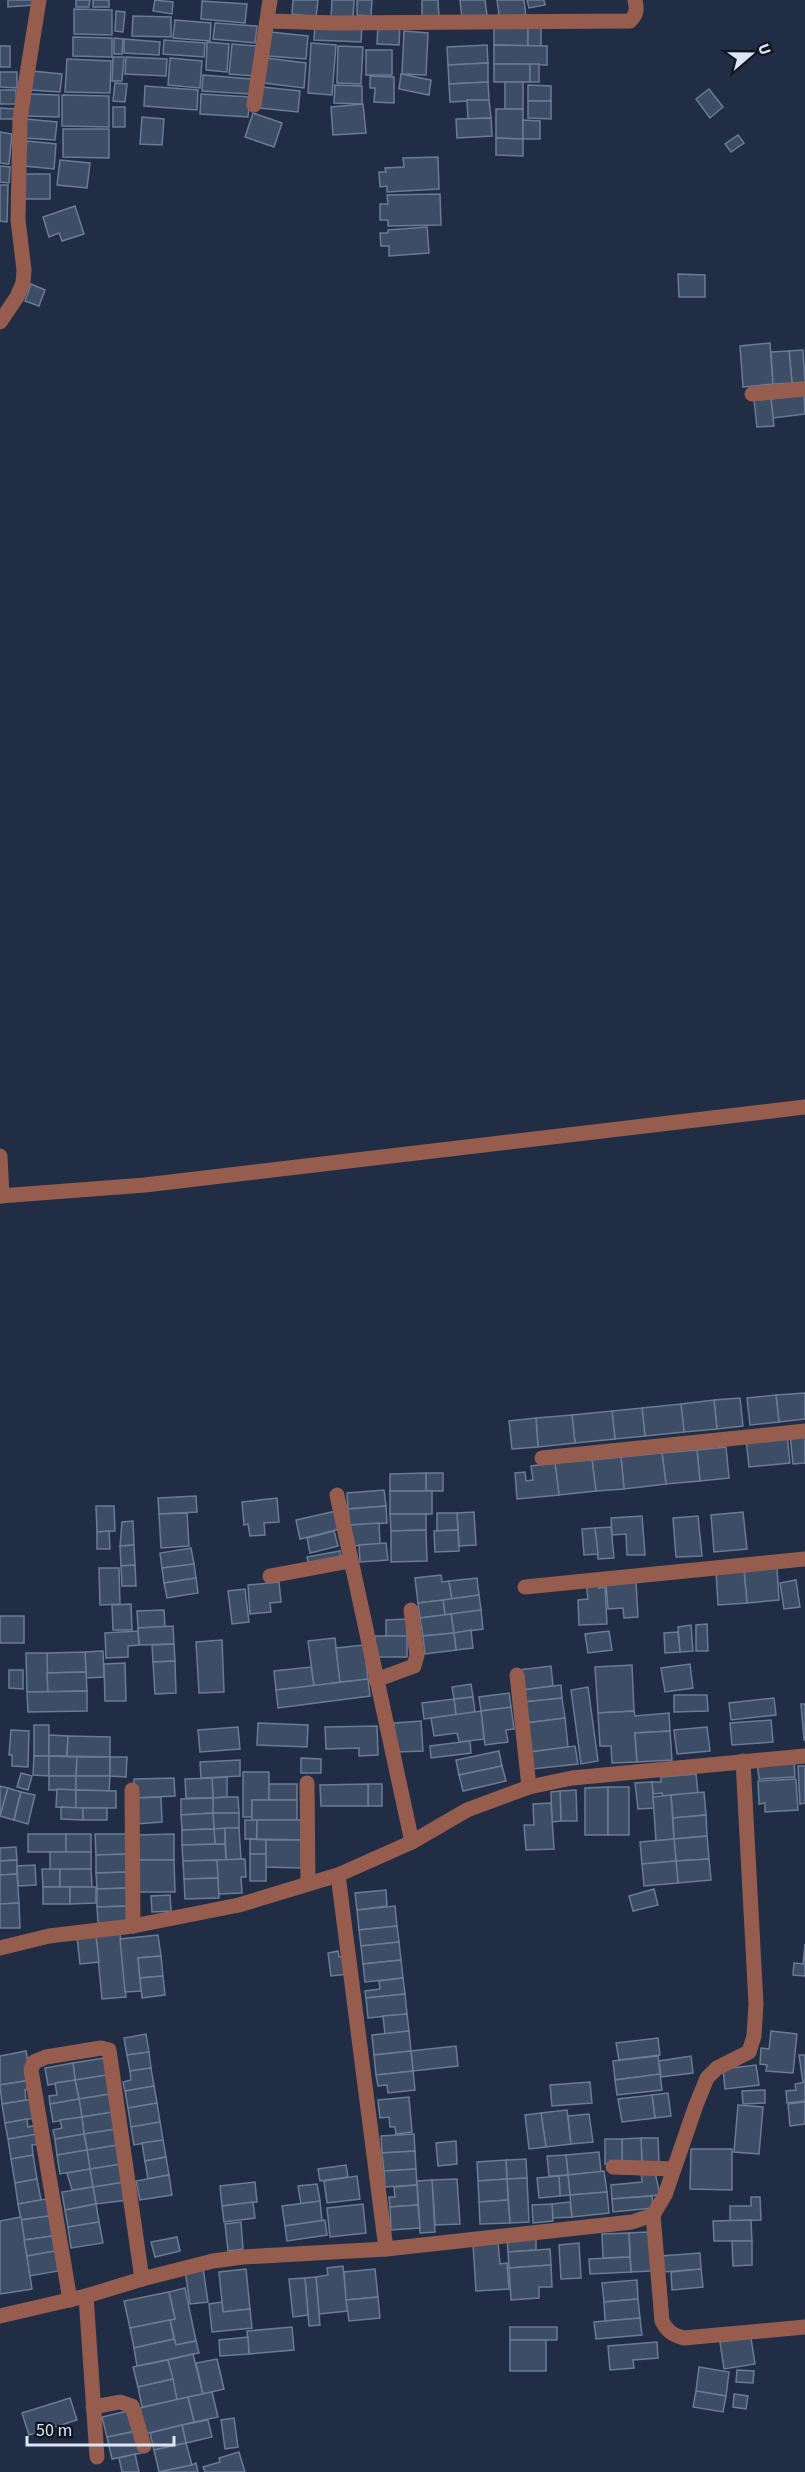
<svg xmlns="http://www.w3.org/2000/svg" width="805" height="2472" font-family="'Source Sans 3',sans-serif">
<rect width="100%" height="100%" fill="#202d44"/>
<g fill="#3e4d66" stroke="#6b7b96" stroke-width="1.5">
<path d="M8 0H32L33 5 8 7Z"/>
<path d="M76 0H90L89 7H76Z"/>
<rect x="93" y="0" width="16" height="7"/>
<path d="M155 0 173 2 172 14 153 11Z"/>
<path d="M293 0H318L316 17 292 14Z"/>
<path d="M332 0H354L353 18H331Z"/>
<path d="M357 0H372L371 16 357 15Z"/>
<path d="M422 0H438L439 17 422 18Z"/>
<path d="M460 0H485L487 15 462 18Z"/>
<path d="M497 0H524L526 17 500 21Z"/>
<path d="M527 0H544L545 5 529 8Z"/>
<path d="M202 1 247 4 245 23 201 19Z"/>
<path d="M74 9 112 10V35L74 34Z"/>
<path d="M116 11 125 12 123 32 115 31Z"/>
<path d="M133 16 171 17V37L132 36Z"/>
<path d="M175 20 211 23 210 41 173 38Z"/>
<path d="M215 23 257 26 255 43 213 39Z"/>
<path d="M315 24 362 26 361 42 314 40Z"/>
<path d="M378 25H400L399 45 377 44Z"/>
<path d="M494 26 528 27V46L494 45Z"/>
<rect x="528" y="27" width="13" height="19"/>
<path d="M404 31 428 33 426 75 402 74Z"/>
<path d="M270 32 308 36 306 59 268 56Z"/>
<path d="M73 37 112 38V57L73 56Z"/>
<path d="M114 38 123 39 122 54H114Z"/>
<path d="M124 39 160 42 159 55 124 53Z"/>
<path d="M164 40 205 43 204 57 163 54Z"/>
<path d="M207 42 229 44 227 72 206 70Z"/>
<path d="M311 43 336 45 332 95 308 93Z"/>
<path d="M232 44 256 46 254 76 229 74Z"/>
<path d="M487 45 488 63 448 65 447 47Z"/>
<path d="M494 45 547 46V65L494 64Z"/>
<rect x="0" y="46" width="10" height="21"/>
<path d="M338 46 363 47 361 84 337 83Z"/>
<rect x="366" y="50" width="26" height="25"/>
<path d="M113 57H124L122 81H112Z"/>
<path d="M126 57 167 59 166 76 125 74Z"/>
<path d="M170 58 202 61 200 88 168 85Z"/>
<path d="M266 58 306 63 304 88 264 83Z"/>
<path d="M67 59 111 61 110 93 65 92Z"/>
<path d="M488 63V82L449 84 448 65Z"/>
<rect x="494" y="64" width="36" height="18"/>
<rect x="530" y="64" width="9" height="18"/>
<path d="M32 71 62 74 60 92 31 90Z"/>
<path d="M0 72H17V88L0 87Z"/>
<path d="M401 74 431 80 429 95 399 89Z"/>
<path d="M203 75 251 79 250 94 202 91Z"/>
<path d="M370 76 394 77V103L374 102 375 88H370Z"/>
<path d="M488 82 489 100 450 102 449 84Z"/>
<rect x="505" y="82" width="18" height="27"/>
<path d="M115 83 127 84 125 102 113 101Z"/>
<path d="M335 85 362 86V104L334 103Z"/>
<path d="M528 85 551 86V101H528Z"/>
<path d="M145 86 198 90 197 110 144 106Z"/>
<path d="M262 87 300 91 298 112 260 108Z"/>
<path d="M709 89 723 107 710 118 696 99Z"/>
<rect x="0" y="90" width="16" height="14"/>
<path d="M28 94 59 95V117L27 116Z"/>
<path d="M201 94 250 97 248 117 200 114Z"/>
<path d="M62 95 109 96V127L62 126Z"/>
<path d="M467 100H489L491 118 468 119Z"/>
<path d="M528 101H551V119L528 118Z"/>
<path d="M363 104 366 133 333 135 331 107Z"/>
<rect x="113" y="107" width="12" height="20"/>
<path d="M0 108 15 109V119H0Z"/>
<path d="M496 109H523V139L496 138Z"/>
<path d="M253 113 282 123 274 147 245 137Z"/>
<path d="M142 117 164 119 162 145 140 144Z"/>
<path d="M491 118 492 136 457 138 456 119Z"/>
<path d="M26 119 57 122 55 140 25 138Z"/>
<path d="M523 120 540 121V139H523Z"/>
<path d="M63 129H109V158L63 157Z"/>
<path d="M0 132 12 134 9 164 0 163Z"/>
<path d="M738 135 744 143 731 152 725 144Z"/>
<path d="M496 138 523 139V156L496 155Z"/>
<path d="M27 141 56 144 54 169 24 166Z"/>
<path d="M438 157 439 189 387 192V186L380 187 379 172H386L385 168 404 167 403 158Z"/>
<path d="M60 160 90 163 87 188 57 185Z"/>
<path d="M0 166 10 167 9 183 0 182Z"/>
<rect x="23" y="174" width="27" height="25"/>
<path d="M0 185H8L7 222 0 221Z"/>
<path d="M440 194 441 225 388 226V220H380V204H388L387 195Z"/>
<path d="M75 206 84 234 62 241 59 233 49 237 43 217Z"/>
<path d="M427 227 429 253 389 256V246H381L380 233H388V230Z"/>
<path d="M678 274 705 275V297H679Z"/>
<path d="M31 284 45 290 39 306 25 301Z"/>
<path d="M770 343 773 384 743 387 740 346Z"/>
<path d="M803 350 805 382 792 383 789 351Z"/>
<path d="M789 351 792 383 773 384 771 352Z"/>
<path d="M804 395 805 414 773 418 771 399Z"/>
<path d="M771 399 774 426 757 427 754 400Z"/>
<path d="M805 1393V1419L779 1422 776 1395Z"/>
<path d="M776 1395 779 1422 750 1425 747 1398Z"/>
<path d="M740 1398 743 1426 717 1429 714 1400Z"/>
<path d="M714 1400 717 1429 684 1432 681 1404Z"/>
<path d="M681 1404 684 1432 645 1436 642 1408Z"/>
<path d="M642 1408 645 1436 615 1439 612 1411Z"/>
<path d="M612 1411 615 1439 575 1443 572 1415Z"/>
<path d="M572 1415 575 1443 538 1447 536 1418Z"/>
<path d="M536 1418 538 1447 512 1449 509 1421Z"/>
<path d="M805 1434V1463L793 1464 790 1435Z"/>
<path d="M787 1435 790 1463 749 1467 746 1439Z"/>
<path d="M726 1447 729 1478 700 1481 697 1450Z"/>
<path d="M697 1450 700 1481 666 1484 662 1453Z"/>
<path d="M662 1453 666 1484 624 1489 621 1457Z"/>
<path d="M621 1457 624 1489 596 1491 592 1460Z"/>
<path d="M592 1460 596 1491 559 1495 555 1463Z"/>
<path d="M555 1463 559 1495 517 1499 515 1473 525 1472 526 1481 533 1480 531 1466Z"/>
<rect x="426" y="1473" width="17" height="18"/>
<path d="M426 1473V1491H390V1474Z"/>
<path d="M384 1490 386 1506 348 1509 347 1493Z"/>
<rect x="390" y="1491" width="42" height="23"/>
<path d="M196 1496 197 1512 159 1514 158 1498Z"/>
<path d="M277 1498 279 1522 264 1523 265 1535 250 1536 248 1524 244 1525 242 1502Z"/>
<path d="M96 1506H114L115 1531 97 1532Z"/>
<path d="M386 1506 387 1523 350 1525 348 1509Z"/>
<path d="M336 1511 340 1529 300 1539 296 1520Z"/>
<path d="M474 1512 476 1545 459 1546 457 1513Z"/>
<path d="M743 1512 747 1549 714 1552 711 1515Z"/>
<path d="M187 1513 189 1546 161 1548 159 1514Z"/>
<path d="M437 1513H457L458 1530 437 1531Z"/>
<path d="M390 1514H426V1530L391 1531Z"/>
<path d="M642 1516 645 1555H627L626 1534 612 1535 611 1518Z"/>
<path d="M698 1516 702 1556 676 1557 673 1518Z"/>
<path d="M133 1521 134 1545 120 1546 122 1522Z"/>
<path d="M379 1523 380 1544 351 1546 350 1525Z"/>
<path d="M611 1527 614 1558 598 1559 595 1528Z"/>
<path d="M595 1528 598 1554 584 1555 582 1529Z"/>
<path d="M426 1530 427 1561 391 1562V1531Z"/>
<path d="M458 1530 459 1551 435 1552 434 1531Z"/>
<path d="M109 1531 110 1549H97V1532Z"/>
<path d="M334 1531 338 1546 310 1553 307 1538Z"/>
<path d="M386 1543 388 1560 360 1562 359 1545Z"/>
<path d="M134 1545 135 1565 121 1566 120 1546Z"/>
<path d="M191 1548 194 1564 162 1568 160 1553Z"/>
<path d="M340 1551 341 1559 309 1565 307 1557Z"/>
<path d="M194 1564 196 1578 164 1583 162 1568Z"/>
<path d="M135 1565 136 1586H122L121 1566Z"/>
<path d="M99 1568H119L120 1604 100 1605Z"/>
<path d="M777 1568 779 1600 747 1603 744 1570Z"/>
<path d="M744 1570 747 1603 718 1605 716 1572Z"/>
<path d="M441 1575 442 1582 449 1581 452 1599 418 1603 415 1578Z"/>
<path d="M196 1578 198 1593 167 1598 164 1583Z"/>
<path d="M477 1578 479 1595 452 1599 449 1581Z"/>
<path d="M796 1580 800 1607 784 1609 780 1583Z"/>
<path d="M599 1581V1588L605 1587 607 1624 579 1625 578 1600 588 1599 586 1582Z"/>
<path d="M279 1582 281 1602 270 1603 271 1612 250 1614 248 1585Z"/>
<path d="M636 1582 638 1617 624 1618 623 1608 608 1609 606 1584Z"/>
<path d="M245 1589 249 1622 232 1624 228 1591Z"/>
<path d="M479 1595 481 1610 445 1615 443 1600Z"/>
<path d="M443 1600 445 1615 420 1618 418 1603Z"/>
<path d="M131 1604 132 1630H113L112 1605Z"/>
<path d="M164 1610 165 1627 138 1628 137 1611Z"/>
<path d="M481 1610 483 1629 454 1633 451 1614Z"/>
<path d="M451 1614 454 1633 423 1636 420 1618Z"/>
<rect x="0" y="1616" width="24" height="27"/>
<path d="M407 1619V1636H386V1620Z"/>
<path d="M707 1624 708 1651H696V1625Z"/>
<path d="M691 1625 693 1651 680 1652 678 1627Z"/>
<path d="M173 1626 174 1644 139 1645 138 1628Z"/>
<path d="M471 1630 473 1648 456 1650 454 1633Z"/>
<path d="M138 1631 139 1645 128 1646V1657L106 1658 105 1633Z"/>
<path d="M609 1631 612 1650 588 1653 585 1634Z"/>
<path d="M678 1632 680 1652 665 1653 664 1633Z"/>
<path d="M454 1633 456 1650 425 1654 423 1636Z"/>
<rect x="375" y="1636" width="32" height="21"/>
<path d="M335 1638 340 1682 314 1686 308 1641Z"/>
<path d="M222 1640 224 1692 199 1693 196 1642Z"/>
<path d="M174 1644 175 1661 153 1662 152 1645Z"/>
<path d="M364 1645 368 1679 340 1682 336 1648Z"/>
<path d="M103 1651 104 1677 86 1678 85 1652Z"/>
<path d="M85 1652 86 1672 47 1673V1653Z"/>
<path d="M26 1653H47L48 1692H27Z"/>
<path d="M175 1661 176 1693 155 1694 153 1662Z"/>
<path d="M125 1663 126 1701H105L104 1664Z"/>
<path d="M690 1664 693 1688 665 1692 661 1668Z"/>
<path d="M632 1665 634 1711 598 1713 595 1667Z"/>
<path d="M551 1666 553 1686 522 1690 519 1670Z"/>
<path d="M311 1667 314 1686 276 1690 274 1671Z"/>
<path d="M9 1670H23V1689L9 1688Z"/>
<path d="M86 1672 87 1691 48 1692 47 1673Z"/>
<path d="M368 1679 370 1696 278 1708 276 1690Z"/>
<path d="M471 1684 473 1697 454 1699 452 1687Z"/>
<path d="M561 1685 562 1698 524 1702 522 1690Z"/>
<path d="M588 1687 598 1761 581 1764 571 1690Z"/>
<path d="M87 1691V1711L28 1712 27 1692Z"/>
<path d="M509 1693 511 1707 481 1711 479 1697Z"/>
<path d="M674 1695H707L708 1711 674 1712Z"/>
<path d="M473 1697 475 1712 456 1715 454 1699Z"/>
<path d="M562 1698 565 1718 526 1723 524 1702Z"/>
<path d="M774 1698 776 1715 731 1720 729 1703Z"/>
<path d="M454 1699 456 1715 424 1719 422 1703Z"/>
<path d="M801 1704H805V1740H804Z"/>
<path d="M511 1707 514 1729 506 1730 508 1742 485 1745 481 1711Z"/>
<path d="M481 1711 484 1739 459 1742 457 1733 434 1736 431 1718Z"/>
<path d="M634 1711 635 1716 669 1713 670 1731 635 1733 637 1762 612 1763 611 1746H600L598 1713Z"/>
<path d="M565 1718 568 1747 530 1752 526 1723Z"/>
<path d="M771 1720 773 1742 732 1745 730 1723Z"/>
<path d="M421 1721 423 1751 396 1752 394 1723Z"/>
<path d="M258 1723 308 1725 307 1747 257 1745Z"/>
<rect x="34" y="1725" width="15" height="31"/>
<path d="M377 1726 378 1755 359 1756V1748L326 1749 325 1727Z"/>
<path d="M238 1727 240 1749 200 1752 198 1730Z"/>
<path d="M707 1727 710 1751 677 1754 674 1730Z"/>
<path d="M11 1730 29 1731 28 1767 12 1766V1755H9Z"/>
<path d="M670 1731 672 1760 637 1762 635 1733Z"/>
<path d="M49 1735 68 1736 67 1756H49Z"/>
<path d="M68 1736 110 1737V1757L67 1756Z"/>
<path d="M470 1741 471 1753 431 1758 430 1746Z"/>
<path d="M575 1746 578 1764 532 1769 530 1752Z"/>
<path d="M499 1751 502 1766 459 1775 456 1760Z"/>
<path d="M34 1756H49V1776L33 1775Z"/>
<path d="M49 1756 77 1757 76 1776H49Z"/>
<path d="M77 1757H110V1776H76Z"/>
<path d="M110 1757H127L126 1777 110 1776Z"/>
<path d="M301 1758 321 1759V1773H301Z"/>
<path d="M794 1759 795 1777 759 1779 757 1761Z"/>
<path d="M240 1760V1776L201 1778 200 1762Z"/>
<path d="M502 1766 506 1781 463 1791 459 1775Z"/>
<path d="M798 1766H805V1803L800 1804Z"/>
<path d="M243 1772H269V1800H252V1817H243Z"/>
<path d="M21 1773 32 1776 28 1790 17 1787Z"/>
<path d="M696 1774 698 1793 663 1796 662 1793 653 1794 652 1782H661V1777Z"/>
<rect x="49" y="1776" width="27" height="14"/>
<path d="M76 1776H110L109 1791 76 1790Z"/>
<path d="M227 1777V1797L213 1798 212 1778Z"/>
<path d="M174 1778 175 1796 135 1798 134 1779Z"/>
<path d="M212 1778 213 1798H186L185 1779Z"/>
<path d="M796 1779 798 1810 765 1812V1803L759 1804 758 1781Z"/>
<path d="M652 1782 654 1808 638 1809 635 1783Z"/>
<rect x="269" y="1784" width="28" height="16"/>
<rect x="368" y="1784" width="14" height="22"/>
<path d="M368 1784V1806H321L320 1785Z"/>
<path d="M0 1786 8 1788 0 1817Z"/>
<path d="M608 1787V1835H585V1788Z"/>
<rect x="608" y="1787" width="21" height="48"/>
<path d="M8 1788 21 1792 14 1820 0 1816Z"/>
<path d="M57 1789 76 1790V1808L56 1807Z"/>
<path d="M76 1790 116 1791V1808H76Z"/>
<path d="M576 1790 577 1821H561L560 1791Z"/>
<path d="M560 1791 561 1821 552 1822 551 1792Z"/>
<path d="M21 1792 35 1795 28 1824 14 1820Z"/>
<path d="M704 1792 706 1815 673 1818 671 1795Z"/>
<path d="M671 1795 674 1839 656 1841 653 1797Z"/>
<path d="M161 1797 162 1822 136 1824 135 1798Z"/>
<path d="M227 1797H238L239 1813H213V1798Z"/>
<path d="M213 1798V1813L181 1815V1799Z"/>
<rect x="252" y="1800" width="45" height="20"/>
<path d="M551 1803 554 1849 526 1850 524 1825H534L533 1804Z"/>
<path d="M61 1807 83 1808V1820L61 1819Z"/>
<rect x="83" y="1808" width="24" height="12"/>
<path d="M213 1813H239V1828L214 1829Z"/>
<path d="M213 1813 214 1829 182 1830 181 1815Z"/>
<path d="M706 1815 707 1836 674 1839 673 1818Z"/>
<rect x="245" y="1820" width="12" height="19"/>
<path d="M257 1820H302L301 1840 257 1839Z"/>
<path d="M225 1828V1844H215L214 1829Z"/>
<path d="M225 1828H239L241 1859 226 1860Z"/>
<path d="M214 1829 215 1844 182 1845V1830Z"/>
<rect x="28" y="1834" width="38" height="18"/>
<rect x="66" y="1834" width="25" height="18"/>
<path d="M95 1834H127L128 1854 96 1855Z"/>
<path d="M174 1834V1860H137L136 1835Z"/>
<path d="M707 1836 709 1859 676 1861 674 1839Z"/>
<path d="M250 1839 266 1840V1854H250Z"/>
<path d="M674 1839 676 1861 642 1864 640 1842Z"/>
<path d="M266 1840H301V1868L266 1867Z"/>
<path d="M225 1844 226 1860 183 1861 182 1845Z"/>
<path d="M16 1847 17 1860 0 1861V1848Z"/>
<path d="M50 1852H91V1869L50 1870Z"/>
<path d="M128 1854V1872L96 1873V1855Z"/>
<rect x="250" y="1854" width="16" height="27"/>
<path d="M245 1859 246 1877H241L242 1893 218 1894 217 1860Z"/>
<path d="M709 1859 711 1880 678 1883 676 1861Z"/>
<path d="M17 1860V1874L0 1875V1861Z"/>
<path d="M137 1860H174L175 1892H137Z"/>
<path d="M217 1860 218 1878 184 1879 183 1861Z"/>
<path d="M676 1861 678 1883 644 1886 642 1864Z"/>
<path d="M35 1865 36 1885 18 1886 17 1866Z"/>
<path d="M42 1869H60V1887H43Z"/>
<path d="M60 1869H91L92 1887H60Z"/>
<path d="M128 1872 129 1888 97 1889 96 1873Z"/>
<path d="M17 1874 19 1903 0 1904V1875Z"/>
<path d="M218 1878 219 1898 185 1899 184 1879Z"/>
<rect x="43" y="1887" width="27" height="17"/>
<path d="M70 1887H96V1903L70 1904Z"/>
<path d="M129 1888V1906L97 1907V1889Z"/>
<path d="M654 1889 658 1905 633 1911 629 1896Z"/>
<path d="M386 1890 387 1906 357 1910 355 1893Z"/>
<path d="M170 1895 171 1911 152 1912 151 1896Z"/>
<path d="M19 1903 20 1928H0V1904Z"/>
<path d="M129 1906 130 1922 98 1923 97 1907Z"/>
<path d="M395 1906 397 1926 359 1930 357 1910Z"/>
<path d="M397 1926 399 1942 361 1946 359 1930Z"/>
<path d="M120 1933 126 1997 102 1999 96 1936Z"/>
<path d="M158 1935 161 1956 138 1958 141 1991 125 1992 120 1939Z"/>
<path d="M96 1936 99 1962 80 1964 77 1937Z"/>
<path d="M399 1942 401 1960 363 1964 361 1946Z"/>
<path d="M805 1944V1976L793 1975 794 1963 803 1964Z"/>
<path d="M338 1951 339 1957 345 1956 348 1974 331 1976 328 1953Z"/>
<path d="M161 1956 163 1976 140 1978 138 1958Z"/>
<path d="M401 1960 403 1978 365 1982 363 1964Z"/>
<path d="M163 1976 165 1995 142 1998 140 1978Z"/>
<path d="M403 1978 405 1994 366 1998 365 1991 380 1989 379 1981Z"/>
<path d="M405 1994 407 2014 368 2018 366 1998Z"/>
<path d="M407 2014 409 2031 385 2034 383 2016Z"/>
<path d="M409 2031 411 2051 374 2055 372 2035Z"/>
<path d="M771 2031 797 2034 793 2073 766 2071 767 2065 760 2064 761 2048 769 2049Z"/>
<path d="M146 2034 149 2052 127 2055 124 2038Z"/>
<path d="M658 2038 660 2055 619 2060 616 2043Z"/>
<path d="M456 2046 458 2066 413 2071 411 2051Z"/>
<path d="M26 2051 31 2080 0 2085V2056Z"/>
<path d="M411 2051 413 2071 376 2075 374 2055Z"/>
<path d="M149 2052 151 2068 130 2071 127 2055Z"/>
<path d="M799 2055H805V2082H803Z"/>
<path d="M658 2056 660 2074 615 2080 613 2061Z"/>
<path d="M691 2056 693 2073 661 2077 659 2061Z"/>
<path d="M104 2058 107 2075 75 2080 73 2063Z"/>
<path d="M73 2063 75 2080 48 2085 45 2068Z"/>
<path d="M756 2065 759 2085 725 2089 723 2069Z"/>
<path d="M151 2068 154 2086 125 2091 123 2082 131 2080 130 2071Z"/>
<path d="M413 2071 415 2090 388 2093 387 2085 378 2086 376 2075Z"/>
<path d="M660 2074 662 2090 617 2095 615 2080Z"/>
<path d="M107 2075 110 2094 79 2099 75 2080Z"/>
<path d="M31 2080 32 2089 25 2090 26 2100 2 2104 0 2085Z"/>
<path d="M75 2080 79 2099 50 2104 49 2096 57 2095 55 2083Z"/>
<path d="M590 2082 592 2103 552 2106 550 2085Z"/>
<path d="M805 2082V2101L787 2103 786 2091 796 2090 795 2084Z"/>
<path d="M154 2086 157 2103 128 2108 125 2091Z"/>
<path d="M765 2090V2103L743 2104 742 2091Z"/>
<path d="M668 2093 671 2116 655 2118 652 2095Z"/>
<path d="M110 2094 113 2112 82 2117 79 2099Z"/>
<path d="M652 2095 655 2118 622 2122 618 2099Z"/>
<path d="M409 2097 412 2132 396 2134 395 2127H390L389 2117 380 2118 378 2100Z"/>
<path d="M33 2099 36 2118 5 2123 2 2104Z"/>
<path d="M79 2099 82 2117 53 2122 50 2104Z"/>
<path d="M805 2102V2124L790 2126 788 2104Z"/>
<path d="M157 2103 160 2122 131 2127 128 2108Z"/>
<path d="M738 2105 763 2107 759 2154 734 2152Z"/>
<path d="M567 2110 571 2144 546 2147 541 2113Z"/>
<path d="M113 2112 116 2129 84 2134 82 2117Z"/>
<path d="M541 2113 546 2147 529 2149 525 2115Z"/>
<path d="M589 2114 593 2142 571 2144 568 2116Z"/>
<path d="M82 2117 84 2134 55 2139 53 2130 62 2128 60 2120Z"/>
<path d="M27 2119 28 2127 36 2125 38 2134 8 2139 5 2123Z"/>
<path d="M160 2122 163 2140 134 2145 131 2127Z"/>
<path d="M116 2129 118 2145 87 2150 84 2134Z"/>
<path d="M38 2134 40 2144 32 2145 33 2155 11 2159 8 2139Z"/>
<path d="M84 2134 87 2150 57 2155 55 2139Z"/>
<path d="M414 2134 415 2151 382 2153 381 2136Z"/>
<path d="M641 2138H658L659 2163H642Z"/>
<path d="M641 2138 642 2163 622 2164V2139Z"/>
<rect x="605" y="2139" width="17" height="25"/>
<path d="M163 2140 166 2157 145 2161 142 2143Z"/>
<path d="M456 2141 457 2164 438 2166 436 2143Z"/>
<path d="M118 2145 122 2164 90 2169 87 2150Z"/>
<path d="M691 2149H732V2190L690 2189Z"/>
<path d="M87 2150 90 2169 60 2174 57 2155Z"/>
<path d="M415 2151 416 2169 384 2171 382 2153Z"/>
<path d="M599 2152 601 2172 568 2175 566 2155Z"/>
<path d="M33 2155 37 2179 15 2183 11 2159Z"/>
<path d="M566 2155 568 2175 549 2176 547 2156Z"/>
<path d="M166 2157 169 2175 148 2179 145 2161Z"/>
<path d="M526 2159 527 2178 507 2179 506 2160Z"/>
<path d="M506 2160 507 2179 478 2181 477 2162Z"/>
<path d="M122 2164 125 2182 93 2187 90 2169Z"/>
<path d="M346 2165 348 2177 320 2181 318 2169Z"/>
<path d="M654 2168 660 2195 612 2199 611 2185 642 2182 641 2170Z"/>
<path d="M90 2169 93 2187 72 2190 67 2173Z"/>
<path d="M416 2169 417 2185 385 2187 384 2171Z"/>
<path d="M604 2171 607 2192 570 2195 568 2175Z"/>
<path d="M169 2175 172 2195 140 2200 136 2181Z"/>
<path d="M568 2175 570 2195 560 2196 559 2176Z"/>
<path d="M357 2176 360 2199 327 2203 324 2181Z"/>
<path d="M559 2176 560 2196 539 2198 537 2178Z"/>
<path d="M527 2178 529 2222 510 2223 507 2179Z"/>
<path d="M37 2179 41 2200 18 2204 15 2183Z"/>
<path d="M457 2179 460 2224 435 2225 432 2180Z"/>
<path d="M507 2179 508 2200 479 2202 478 2181Z"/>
<path d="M432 2180 435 2232 420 2233 417 2181Z"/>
<path d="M125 2182 128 2200 96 2204 93 2187Z"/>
<path d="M255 2182 257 2202 222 2206 220 2186Z"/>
<path d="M317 2184 320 2201 301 2204 298 2186Z"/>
<path d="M417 2185 418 2205 390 2207 389 2197H395L394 2187Z"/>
<path d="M93 2187 96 2204 65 2210 62 2192Z"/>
<path d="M607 2192 609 2213 572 2217 570 2195Z"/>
<path d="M652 2196 653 2208 613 2212 612 2199Z"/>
<path d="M751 2197H760L761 2220 730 2221V2206H751Z"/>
<path d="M46 2199 49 2216 21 2220 18 2204Z"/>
<path d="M508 2200 510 2223 480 2224 479 2202Z"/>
<path d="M320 2201 322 2221 285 2226 282 2206Z"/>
<path d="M253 2202 255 2218 224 2222 222 2206Z"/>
<path d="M570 2202 572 2217 553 2218 552 2204Z"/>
<path d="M96 2204 99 2222 68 2227 65 2210Z"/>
<path d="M363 2204 366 2233 330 2237 327 2208Z"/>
<path d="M552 2204 553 2221 533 2223 532 2205Z"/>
<path d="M418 2205 420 2228 391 2230 390 2207Z"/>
<path d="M49 2216 52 2236 24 2240 21 2220Z"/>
<path d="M21 2217 32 2289 0 2294V2221Z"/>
<path d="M325 2220 327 2235 287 2241 285 2226Z"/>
<path d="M751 2220 752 2241H714L713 2221Z"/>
<path d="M99 2222 103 2243 71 2248 68 2227Z"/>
<path d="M241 2222 243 2249 228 2251 225 2224Z"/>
<path d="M649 2232 651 2271 631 2272 629 2233Z"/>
<path d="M629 2233 630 2257 603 2258 602 2234Z"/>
<path d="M536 2235V2250L508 2252 507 2237Z"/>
<path d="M52 2236 55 2251 27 2256 24 2240Z"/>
<path d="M177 2237 180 2251 155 2257 151 2242Z"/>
<path d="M732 2241H752V2265L733 2266Z"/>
<path d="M498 2242 500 2264 507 2263 509 2289 476 2291 473 2244Z"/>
<path d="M579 2243 581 2278 561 2279 559 2245Z"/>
<path d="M550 2249 551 2265 509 2268 508 2252Z"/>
<path d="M55 2251 58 2271 30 2276 27 2256Z"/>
<path d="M700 2253 701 2269 663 2272 661 2256Z"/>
<path d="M630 2257 631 2272 590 2274 589 2259Z"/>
<path d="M551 2265 552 2287H539V2298L511 2300 509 2268Z"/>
<path d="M343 2266 348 2311 319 2314 316 2277 328 2275 327 2268Z"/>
<path d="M203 2268 208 2302 190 2304 185 2270Z"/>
<path d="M246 2269 250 2309 223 2312 219 2272Z"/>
<path d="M375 2269 378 2297 346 2300 344 2272Z"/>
<path d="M701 2269 703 2287 672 2290 671 2272Z"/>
<path d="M316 2277 320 2325 309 2326 305 2278Z"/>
<path d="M305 2278 308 2315 293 2317 289 2279Z"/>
<path d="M637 2280 638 2299 604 2302 602 2283Z"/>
<path d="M185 2288 196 2341 176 2345 170 2320 175 2319 169 2292Z"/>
<path d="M169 2292 175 2319 130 2328 124 2301Z"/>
<path d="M378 2297 380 2318 349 2321 346 2300Z"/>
<path d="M638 2299 640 2318 605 2321 604 2302Z"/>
<path d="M222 2302 223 2312 250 2309 252 2328 212 2332 209 2304Z"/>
<path d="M640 2318 642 2335 596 2339 594 2322Z"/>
<path d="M170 2320 174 2339 134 2348 130 2328Z"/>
<path d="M292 2327 294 2350 249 2354 247 2331Z"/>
<rect x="510" y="2327" width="47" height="13"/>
<path d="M248 2337 249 2354 220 2356 219 2340Z"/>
<path d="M751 2338 755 2364 724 2369 720 2342Z"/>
<path d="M174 2339 176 2345 196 2341 199 2353 137 2366 134 2348Z"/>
<rect x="510" y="2340" width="36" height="31"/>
<path d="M657 2342 658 2358 633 2360 634 2368 610 2370 608 2346Z"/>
<path d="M193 2354 203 2394 177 2400 168 2360Z"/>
<path d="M217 2359 224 2389 203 2394 196 2363Z"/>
<path d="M168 2360 173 2379 138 2387 133 2367Z"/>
<path d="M699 2367 729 2372 726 2396 696 2391Z"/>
<path d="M737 2370 754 2371 753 2383 736 2382Z"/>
<path d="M173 2379 177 2400 142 2407 138 2387Z"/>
<path d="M696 2391 726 2396 723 2412 693 2407Z"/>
<path d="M212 2392 218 2417 194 2422 188 2397Z"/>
<path d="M734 2394 748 2396 746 2409 733 2407Z"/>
<path d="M188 2397 194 2422 145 2434 140 2408Z"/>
<path d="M70 2398 77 2420 29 2435 22 2413Z"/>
<path d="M132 2410 137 2431 107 2437 102 2417Z"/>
<path d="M234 2418 238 2447 225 2449 221 2420Z"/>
<path d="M208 2420 212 2437 186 2443 182 2425Z"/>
<path d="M182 2425 186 2443 154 2450 150 2433Z"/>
<path d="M137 2431 142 2453 112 2459 107 2437Z"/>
<path d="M186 2443 192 2465 159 2472 154 2450Z"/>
<path d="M239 2452 245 2472H205L203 2467 220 2462 219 2458Z"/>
<path d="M135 2454 139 2472H122L119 2458Z"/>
<path d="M196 2463 198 2472H159L192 2465Z"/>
</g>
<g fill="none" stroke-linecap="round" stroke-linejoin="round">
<g stroke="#965d4f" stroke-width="15">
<path d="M268 21 336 23 630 21C637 14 637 9 635 0"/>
<path d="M254 105 270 0"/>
<path d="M0 322 17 297 23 283 24 270 18 220 20 118 39 0"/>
<path d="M752 394 805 389"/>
<path d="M0 1156 2 1196"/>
<path d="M0 1196 145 1185 805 1107"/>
<path d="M542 1458 805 1431"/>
<path d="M337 1495 412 1842"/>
<path d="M270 1576 350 1561"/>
<path d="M525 1587 805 1559"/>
<path d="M517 1675 529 1787"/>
<path d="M376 1680 414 1666 417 1655 411 1610"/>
<path d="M307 1783 308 1883"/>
<path d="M132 1790 133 1926"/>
<path d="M338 1875 386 2249"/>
<path d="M0 1948 49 1936 133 1926 239 1905 338 1875 412 1842 467 1810 529 1787 572 1778 805 1756"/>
<path d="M613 2167 673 2169"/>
<path d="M653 2215 662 2321C667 2331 672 2335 684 2338L805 2327"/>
<path d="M86 2296 97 2457"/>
<path d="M70 2300 31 2070 34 2062 46 2057 101 2048 109 2050 142 2279"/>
<path d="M0 2316 86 2296 142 2279 213 2261 243 2257 386 2249 632 2222 653 2215 665 2195 696 2105 707 2078 717 2068 749 2052 754 2036 756 2004 743 1761"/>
<path d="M93 2407 120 2402 132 2406 144 2446"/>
</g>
</g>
<g transform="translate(751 54) rotate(70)" stroke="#101620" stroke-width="4.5" paint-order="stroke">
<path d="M0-4.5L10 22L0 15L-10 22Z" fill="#dce5f4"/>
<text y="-9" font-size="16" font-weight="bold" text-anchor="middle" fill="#dce5f4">U</text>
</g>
<path d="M27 2436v9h147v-9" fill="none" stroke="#dce5f4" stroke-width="3"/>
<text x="36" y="2436" font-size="18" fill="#dce5f4" stroke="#101620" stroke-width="4.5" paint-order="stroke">50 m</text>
</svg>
